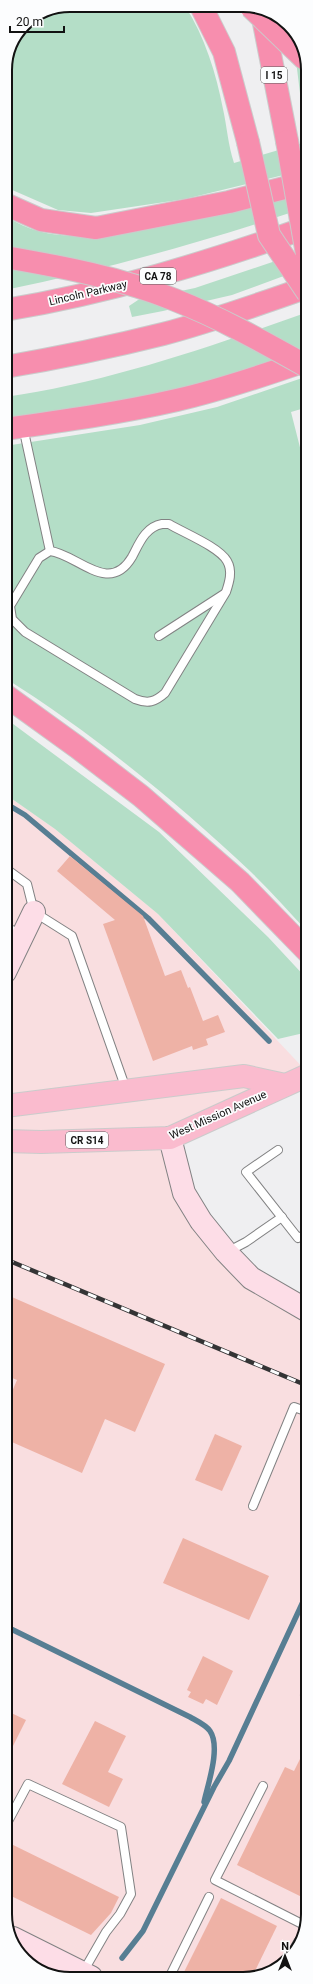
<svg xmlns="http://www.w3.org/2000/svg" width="313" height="1984" font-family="Roboto,sans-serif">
<rect width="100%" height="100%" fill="#efeff1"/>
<path fill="#f9dee0" d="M5 794 55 829 158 914 308 1073 170 1138 177 1164 226 1252 308 1311V1914L292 1957 248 1979 53 1977 21 1957 5 1919Z"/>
<g fill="#b4dec7">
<path d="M70 5 185 6C205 37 216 73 223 109 227 127 228 145 234 163L306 142 292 28 308 65V169L185 199 91 213 58 210 10 189 5 185V66L24 24Z"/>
<path d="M308 193V207C209 240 108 269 5 290V216C39 238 73 238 111 233Z"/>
<path d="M308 250V267L232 295 163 311 132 317 129 306 138 300 195 288Z"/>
<path d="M308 312V350C277 360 246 371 215 380 146 399 76 409 5 419V397C110 382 209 347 308 312Z"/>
<path d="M308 376V407L291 412 308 479V932C289 912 271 891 251 872 176 801 92 733 5 678V446L140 425 217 407Z"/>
<path d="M5 718 159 832 268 937 308 980V1032L278 1039 158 914 55 829 5 794Z"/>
</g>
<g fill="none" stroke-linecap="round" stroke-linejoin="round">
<g stroke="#577e93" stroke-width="5.5">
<path d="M5 803 25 815 148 918 269 1041"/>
<path d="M5 1626 190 1717C197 1721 206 1725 210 1731 221 1747 208 1784 204 1802"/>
<path d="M122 1958 143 1931 214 1787 229 1761 308 1591"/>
</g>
</g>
<g fill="#eeb2a6">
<path d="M70 856 143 916 165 976 181 970 188 988 190 987 203 1021 218 1015 225 1032 206 1039 208 1045 193 1050 192 1046 153 1061 103 924 115 920 57 871Z"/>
<path d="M5 1294 165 1364 135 1432 105 1419 82 1473 5 1439V1435L11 1422 5 1419V1408L17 1380 5 1375Z"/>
<path d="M215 1434 242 1446 222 1491 195 1480Z"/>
<path d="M183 1538 269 1576 249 1620 163 1583Z"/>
<path d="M203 1656 233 1671 217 1705 206 1699 203 1704 188 1697 191 1692 187 1690Z"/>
<path d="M5 1710 26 1720 5 1762Z"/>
<path d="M95 1721 126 1736 108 1772 123 1779 109 1807 62 1784Z"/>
<path d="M308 1743V1900L237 1865 285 1767 294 1771Z"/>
<path d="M5 1841 119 1897 111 1913 91 1935 5 1893Z"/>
<path d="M221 1898 277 1926 252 1977 248 1979 181 1978Z"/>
</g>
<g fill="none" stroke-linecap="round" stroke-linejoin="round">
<defs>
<g id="lane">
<path d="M23 427 50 551"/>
<path d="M162 524H169C184 533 219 547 227 561 233 571 229 583 226 592L165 693C155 702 148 704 135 699L25 632 12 619 10 606 39 558 50 551C77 554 109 596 132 557 139 544 145 527 162 524Z"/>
<path d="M159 636 224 594"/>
<path d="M5 868 27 884 34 912 72 936 126 1089"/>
<path d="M5 927 23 935"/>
<path d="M278 1150 246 1172 298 1238 308 1233"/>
<path d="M227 1252 246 1242 282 1217"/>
<path d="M253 1506 294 1407 308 1412"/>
<path d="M308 1688 305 1695 308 1697"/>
<path d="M263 1786 215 1880 304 1925"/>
<path d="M5 1827 28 1784 121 1827 131 1894 120 1914 106 1932 83 1972"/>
<path d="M289 1958 298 1942"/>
<path d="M169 1978 209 1897"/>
</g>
<g id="secondary">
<path d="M5 972 34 912"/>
<path d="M170 1138 184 1193 201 1221 226 1252 251 1278 308 1311"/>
<path d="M13 1938 91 1977"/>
</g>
<g id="primary">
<path d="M5 1106 244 1076 285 1085"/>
<path d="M5 1141 41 1142 170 1138 308 1075"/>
</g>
<g id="highway">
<path d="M201 6 224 52 248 142"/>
<path d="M261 8 287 141"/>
<path d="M5 204 41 220 96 228 229 202 308 182"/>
<path d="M5 310C109 293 209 262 308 227"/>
<path d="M5 367C58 358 111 347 163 334 212 321 260 304 308 287"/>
<path d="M5 429C63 421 120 413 177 400 221 390 265 375 308 360"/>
<path d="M5 695 77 747 141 796 240 882 308 952"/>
</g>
</defs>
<use href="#lane" stroke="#828283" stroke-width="10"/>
<use href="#secondary" stroke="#828283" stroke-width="24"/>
<use href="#primary" stroke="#cbcbcb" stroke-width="24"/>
<use href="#highway" stroke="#cbcbcb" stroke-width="24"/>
<use href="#lane" stroke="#fff" stroke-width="8"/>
<use href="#secondary" stroke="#fddde7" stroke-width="22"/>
<use href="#primary" stroke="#fabbce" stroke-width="22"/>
<use href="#highway" stroke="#f78eae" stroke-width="22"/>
<defs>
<path id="rail" d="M5 1259 308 1386"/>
</defs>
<use href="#rail" stroke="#343435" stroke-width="4.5"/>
<use href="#rail" stroke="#fcfdfe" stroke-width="3" stroke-dasharray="9" stroke-linecap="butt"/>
<defs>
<g id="highway-bridge">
<path d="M251 7 305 59"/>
<path d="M287 141 308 260"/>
<path d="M248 142 269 235 308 293"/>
<path d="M5 257C63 267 121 278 175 300 221 318 265 343 308 367"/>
</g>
</defs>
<use href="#highway-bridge" stroke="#cbcbcb" stroke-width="24" stroke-linecap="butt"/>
<use href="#highway-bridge" stroke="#f78eae" stroke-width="22"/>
</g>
<g text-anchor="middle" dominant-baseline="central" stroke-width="3.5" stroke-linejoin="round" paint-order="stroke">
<g fill="#fcfdfe" stroke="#585859" stroke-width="1">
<rect x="261" y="67" width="26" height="16" rx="3"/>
<rect x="140" y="268" width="36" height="16" rx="3"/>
<rect x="66" y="1132" width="42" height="16" rx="3"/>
</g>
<g font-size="10" font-weight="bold" fill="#121212">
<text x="274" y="75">I 15</text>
<text x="158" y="276">CA 78</text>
<text x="87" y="1140">CR S14</text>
</g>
<g font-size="11" fill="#121212" stroke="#fcfdfe">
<text transform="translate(88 293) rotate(-13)">Lincoln Parkway</text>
<text transform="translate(218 1115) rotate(-24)">West Mission Avenue</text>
</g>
</g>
<path d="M0 0H313V1984H0ZM70 12H243A58 58 0 0 1 301 70V1914A58 58 0 0 1 243 1972H70A58 58 0 0 1 12 1914V70A58 58 0 0 1 70 12Z" fill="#fcfdfe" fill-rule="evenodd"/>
<path fill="none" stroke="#121212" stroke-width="2" d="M70 12H243A58 58 0 0 1 301 70V1914A58 58 0 0 1 243 1972H70A58 58 0 0 1 12 1914V70A58 58 0 0 1 70 12Z"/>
<g transform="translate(285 1956)" stroke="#fcfdfe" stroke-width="3" paint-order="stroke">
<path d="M0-3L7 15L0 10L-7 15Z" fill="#121212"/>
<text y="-6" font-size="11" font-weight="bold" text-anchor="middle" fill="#121212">N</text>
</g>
<path d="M10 26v6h54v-6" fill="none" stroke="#121212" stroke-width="2"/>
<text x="16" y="26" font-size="12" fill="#121212" stroke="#fcfdfe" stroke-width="3" paint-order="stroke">20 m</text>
</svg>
